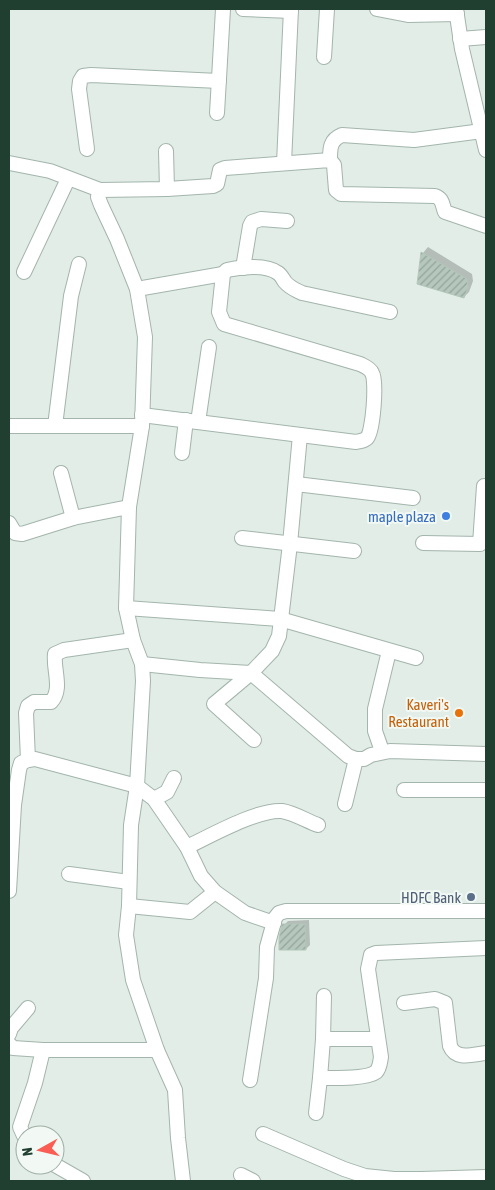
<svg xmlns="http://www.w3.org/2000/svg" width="495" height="1190" font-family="'Asap Condensed',sans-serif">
<defs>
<pattern id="building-hatch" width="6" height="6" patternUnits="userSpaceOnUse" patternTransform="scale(1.25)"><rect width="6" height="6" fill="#b6c8be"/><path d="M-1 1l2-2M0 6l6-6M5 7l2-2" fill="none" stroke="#94a49b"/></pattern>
</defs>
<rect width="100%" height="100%" fill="#e1ede6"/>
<g fill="#0003">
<path d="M428 247 472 274 473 281 469 292 464 297 418 283 423 253Z"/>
<path d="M309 920 310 945 306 949 284 925 288 921Z"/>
</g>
<g fill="url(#building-hatch)" stroke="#b3c7bb">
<path d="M421 252 467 279 468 288 464 298 417 284Z"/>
<path d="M282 924H305L306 950H279V938Z"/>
</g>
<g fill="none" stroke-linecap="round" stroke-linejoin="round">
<defs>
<g id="minor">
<path d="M243 9 291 11"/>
<path d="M377 9 408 15 457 14"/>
<path d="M456 9 462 49 486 150"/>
<path d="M460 39 486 37"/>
<path d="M324 57 327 9"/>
<path d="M217 113 223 9"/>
<path d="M87 149 79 89 80 81 83 76 91 75 219 81"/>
<path d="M166 151 167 189"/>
<path d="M330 160C330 148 330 140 342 135L414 140 482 131"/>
<path d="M9 163 50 171 100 190"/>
<path d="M284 163 291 9"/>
<path d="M243 268 250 226 252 222 261 219 287 221"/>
<path d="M24 272 68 179"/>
<path d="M137 289 223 274"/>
<path d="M142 415 356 442C360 441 364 441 367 438 373 432 377 381 372 373 370 368 364 366 360 364L224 324 219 312 223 274 227 270C241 267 266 264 278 273 281 275 283 279 285 282 290 288 296 290 302 293L390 312"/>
<path d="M198 422 209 347"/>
<path d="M9 426H142"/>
<path d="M55 426 71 296 79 264"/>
<path d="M182 453 186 420"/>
<path d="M61 473 73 518"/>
<path d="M296 484 413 498"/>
<path d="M9 523 15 533 22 534 73 518 129 507"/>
<path d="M242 538 354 551"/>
<path d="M423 543 480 544 484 486H486"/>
<path d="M126 608 280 619 416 658"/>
<path d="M142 664 200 670 251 673 348 756 356 759H364L371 755 390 751 486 754"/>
<path d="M254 740 214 704 251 673 272 651 279 636 290 544 300 435"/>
<path d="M382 751 375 731V709L389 651"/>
<path d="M28 760 26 713 28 706 34 702H51C63 689 53 670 55 654L64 650 133 640"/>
<path d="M404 790H486"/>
<path d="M154 799 167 792 174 778"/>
<path d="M345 804 356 759"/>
<path d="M187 847C210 836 258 809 282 811 294 813 307 821 318 825"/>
<path d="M69 874 129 882"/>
<path d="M9 891 14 805 19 770 21 763 28 760 35 759 137 786 154 799 187 847 201 876 215 892 245 913 274 923"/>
<path d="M129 906 190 912 215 892"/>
<path d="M324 996 323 1039 320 1078C332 1078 367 1079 376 1072 380 1068 380 1062 381 1057L368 969 371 955 376 953 486 948"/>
<path d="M404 1003 435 999 445 1003 450 1046C456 1061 474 1054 486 1053"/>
<path d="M9 1034 11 1028 28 1008"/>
<path d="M323 1039H378"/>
<path d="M9 1044 13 1048 43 1050H157"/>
<path d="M250 1080 266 978 267 947 275 918 279 913 286 911H486"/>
<path d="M316 1113 320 1078"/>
<path d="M263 1134 344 1169 365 1176 394 1179H421L486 1177"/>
<path d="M25 1138 20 1127 35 1083 43 1050"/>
<path d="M55 1165 83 1181"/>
<path d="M241 1175 253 1181"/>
<path d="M183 1181 178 1138 175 1090 157 1050 133 980 126 935 129 906 131 825 137 786 143 681 142 664 133 640 126 608 129 507 142 426 145 337 137 289 117 239 101 205 98 197 100 190 167 189 213 186 217 184 220 170 225 168 330 160 334 165 336 190 341 194 435 196C443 199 442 204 445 212L486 226"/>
</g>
</defs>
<use href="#minor" stroke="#a3b5ac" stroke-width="16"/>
<use href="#minor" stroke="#fff" stroke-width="14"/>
</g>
<circle fill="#3f7fe0" stroke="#f2f9f4" stroke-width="2" cx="446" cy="516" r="5"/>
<circle fill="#e8710a" stroke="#f2f9f4" stroke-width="2" cx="459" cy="713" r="5"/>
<circle fill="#5c6f8a" stroke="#f2f9f4" stroke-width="2" cx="471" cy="897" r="5"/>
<g text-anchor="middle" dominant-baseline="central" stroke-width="4" stroke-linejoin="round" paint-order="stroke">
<g font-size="15" fill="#366cbe" stroke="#f2f9f4" text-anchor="end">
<text x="436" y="516">maple plaza</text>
</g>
<g font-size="15" fill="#c56008" stroke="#f2f9f4" text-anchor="end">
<text x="449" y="704">Kaveri's<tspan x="449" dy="17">Restaurant</tspan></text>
</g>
<g font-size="15" fill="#4e5e75" stroke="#f2f9f4" text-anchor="end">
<text x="461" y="897">HDFC Bank</text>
</g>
</g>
<rect width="495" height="1190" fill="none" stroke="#203f31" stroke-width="20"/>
<g transform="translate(40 1150) rotate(262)"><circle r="24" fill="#f2f9f4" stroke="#9eafa6"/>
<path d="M0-4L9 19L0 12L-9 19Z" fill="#fa5d53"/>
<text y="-8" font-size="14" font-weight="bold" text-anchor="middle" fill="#203f31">N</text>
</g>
</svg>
